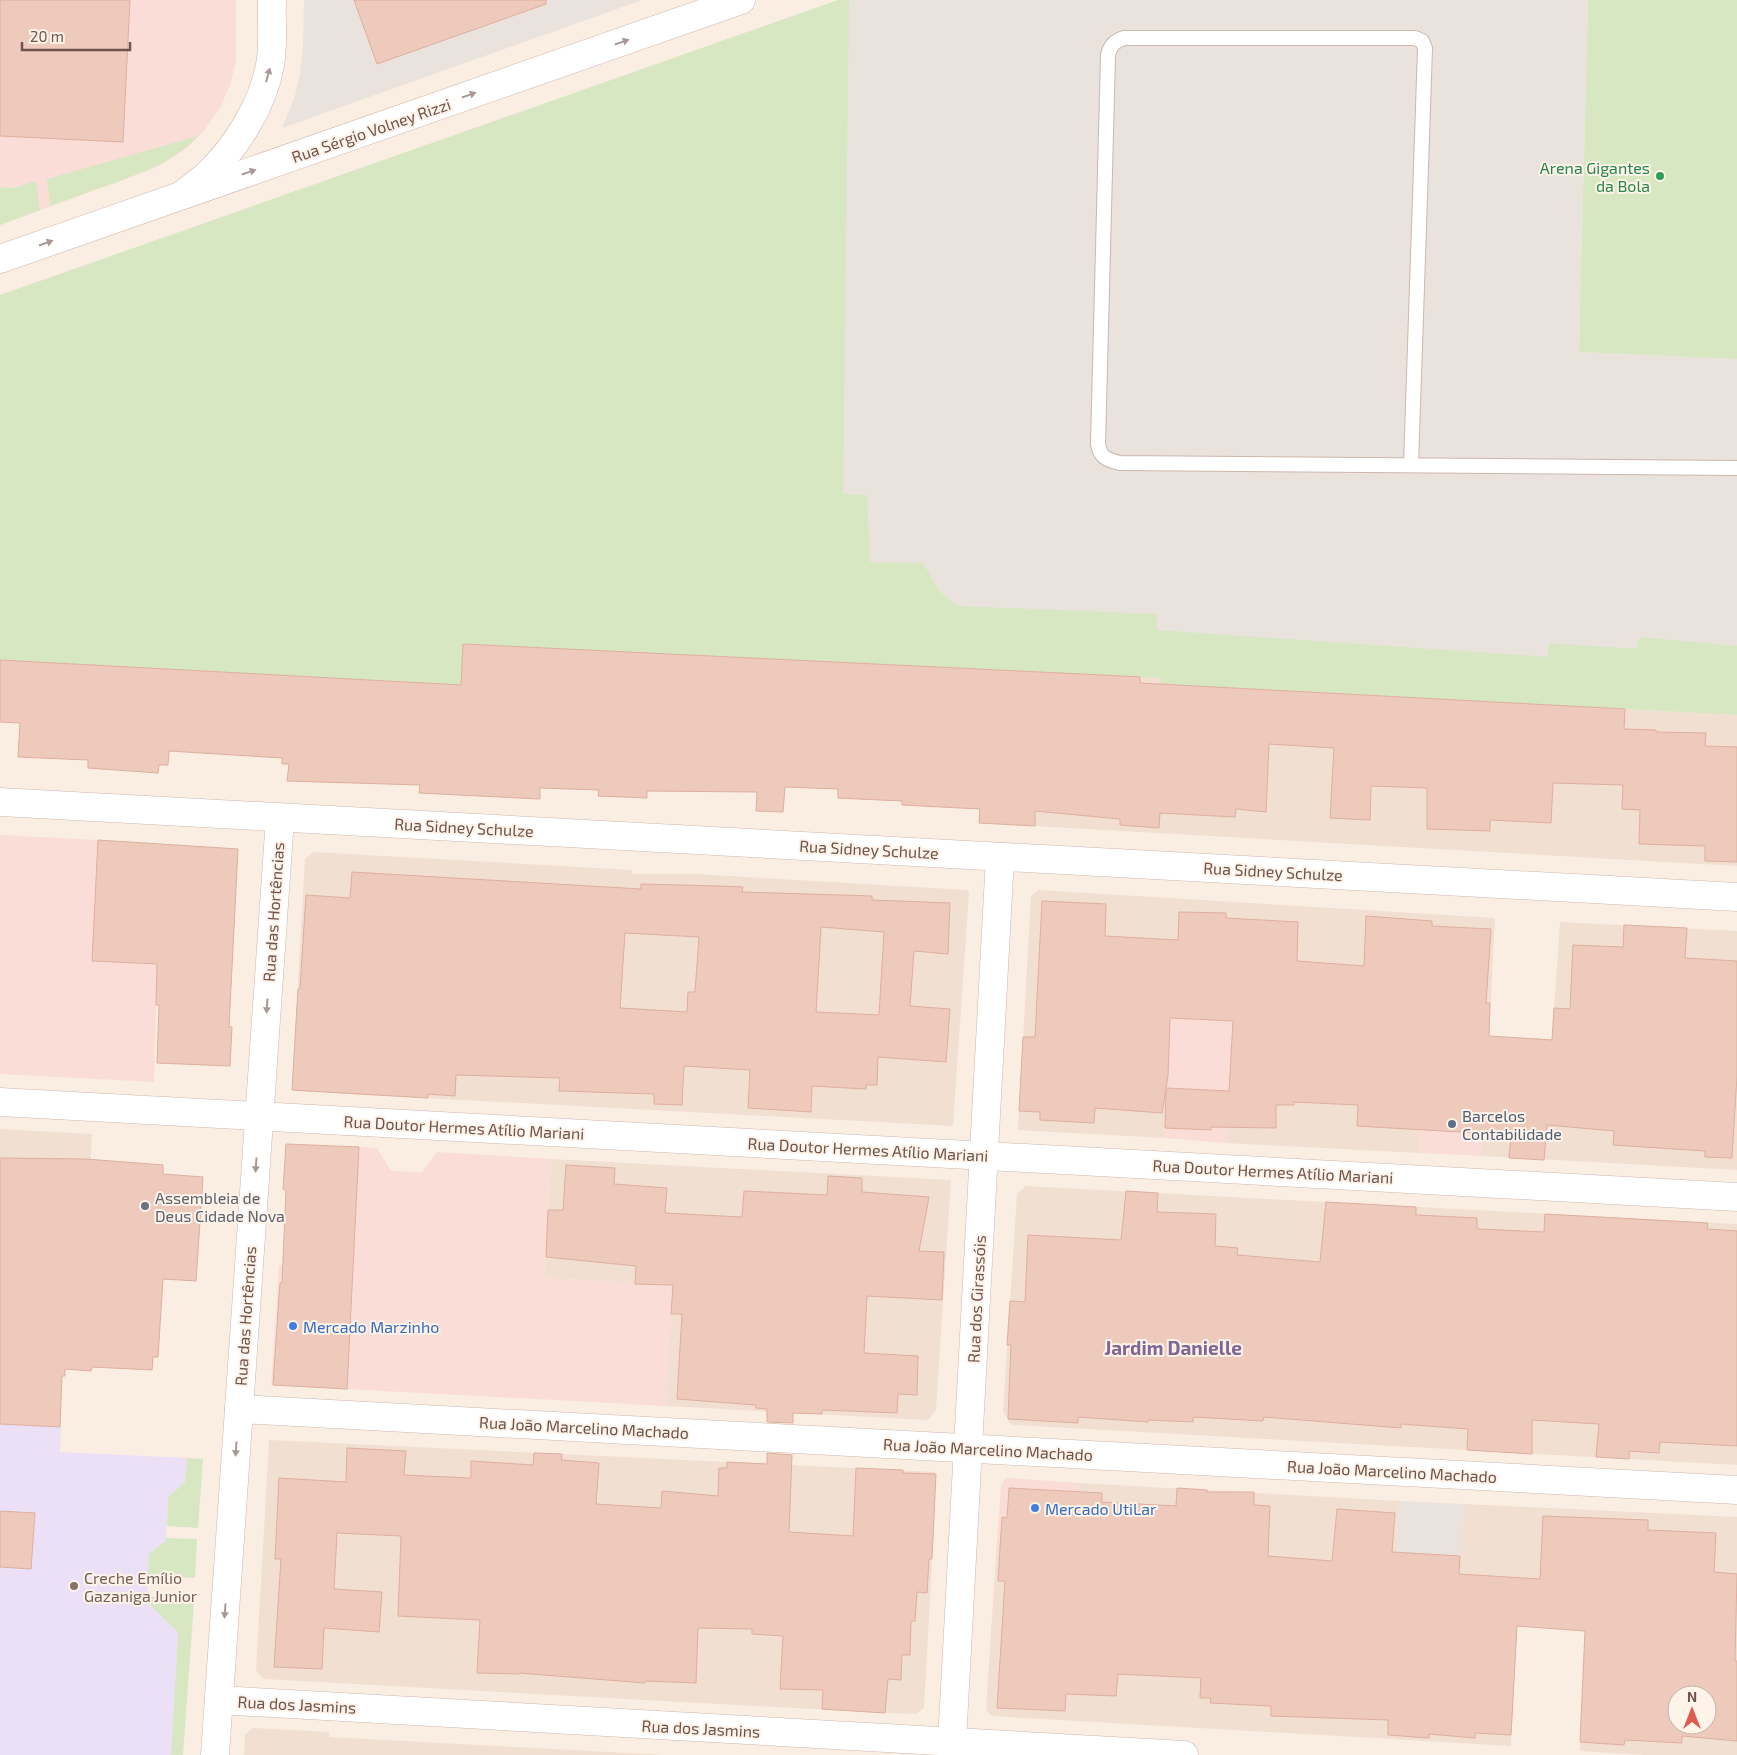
<svg xmlns="http://www.w3.org/2000/svg" width="1737" height="1755" font-family="'Exo 2',sans-serif">
<rect width="100%" height="100%" fill="#faeee3"/>
<g fill="#f1dfd2" fill-rule="evenodd">
<path d="M987 670 1161 678 1162 684 1737 715V866L979 823Z"/>
<path d="M313 852 632 870V874H695L967 890 969 893 953 1126 294 1091 292 1089 305 859Z"/>
<path d="M1038 890 1495 918 1489 1036 1552 1039 1560 922 1737 931V1170L1481 1156 1488 1036 1424 1059 1419 1153 1226 1143 1233 1021 1168 1053 1164 1138 1018 1130 1031 896Z"/>
<path d="M0 1129 92 1134 89 1200 0 1269Z"/>
<path d="M551 1159 951 1180 936 1410 928 1420 666 1406 672 1285 545 1278Z"/>
<path d="M1026 1186 1737 1224V1465L1014 1425 1009 1422 1003 1411 1017 1194Z"/>
<path d="M269 1440 935 1472 934 1525 924 1708 916 1714 885 1713 263 1679 256 1670Z"/>
<path d="M1079 1483 1399 1501 1394 1619 1459 1574 1464 1504 1737 1517V1755H1643L1580 1751 1586 1630 1521 1626 1517 1627 1511 1746 992 1716 986 1710 997 1540 1075 1544ZM1677 1695H1707V1725H1677Z"/>
<path d="M253 1728 329 1732V1737L664 1755H244L245 1734Z"/>
</g>
<g fill="#faddd7">
<path d="M0 0H236V61L230 85 220 108 206 128 188 147 172 158 155 168 0 225Z"/>
<path d="M0 835 98 840 157 964 154 1082 0 1074Z"/>
<path d="M1170 1018 1233 1021 1226 1143 1164 1138Z"/>
<path d="M1488 1036 1481 1156 1419 1153 1424 1059Z"/>
<path d="M359 1147 377 1148 391 1171 422 1172 437 1152 551 1159 545 1278 673 1285 666 1406 271 1385 279 1265H294L356 1215Z"/>
<path d="M1008 1478 1079 1483 1075 1544 997 1540 1001 1486 1003 1481Z"/>
</g>
<g fill="#eae2dd">
<path d="M304 0H642L282 128 295 96 300 73 303 49Z"/>
<path d="M849 0H1588L1579 352 1737 359V673L829 632Z"/>
<path d="M1399 1501 1464 1504 1457 1623 1393 1619Z"/>
</g>
<path fill="#ebe0f6" d="M0 1424 61 1427 60 1452 187 1458 185 1482 168 1497 166 1542 149 1554 147 1602 178 1632 171 1755H0Z"/>
<g fill="#d6e7c2">
<path d="M838 0H849L843 494 867 495 870 562 923 563 939 591 958 606 1156 614 1157 630 1548 657 1549 643 1637 649 1640 637 1737 646V715L1161 684V678L463 644 461 685 0 660V295Z"/>
<path d="M1588 0H1737V359L1579 352Z"/>
<path d="M198 136C175 161 146 171 115 183 93 190 72 198 50 206L47 179Z"/>
<path d="M36 181 40 210 0 225V187L13 188Z"/>
<path d="M187 1458 203 1459 198 1528 167 1526 168 1497 185 1482Z"/>
<path d="M166 1538 197 1539 195 1578 148 1575 149 1554 165 1542Z"/>
<path d="M147 1596 194 1602 183 1755H171L178 1632 147 1602Z"/>
</g>
<g fill="#eecabc" stroke="#dfae9e" fill-rule="evenodd">
<path d="M0 0H130L123 142 0 136Z"/>
<path d="M354 0H546V4L377 64Z"/>
<path d="M463 644 1122 676 1140 677V683L1625 709 1624 729 1656 730V732L1706 733 1705 746 1737 747V862L1705 861V846L1639 844 1640 810 1622 809 1623 785 1553 783 1551 823 1490 820V831L1427 829V788L1371 786 1370 820 1330 818 1334 748 1269 744 1266 812 1236 809 1235 817 1160 813 1159 828 1120 825V819L1035 811V826L979 823 980 809 902 805V801L838 798V789L785 787 783 812 756 811 757 792 647 791V798L598 796 599 790 540 788V799L419 793 420 785 287 781 289 764H282V758L169 751 168 765H159L158 773 88 768V760L18 757 20 723 0 722V660L461 685Z"/>
<path d="M98 840 238 849 229 1027H232L230 1066 157 1063 159 1005H156L157 964 92 961Z"/>
<path d="M352 872 641 889V884L718 886 743 887 742 892 872 896V900L950 903 948 954 914 951 910 1006 950 1009 946 1062 878 1057 877 1085H866V1089L812 1086 811 1112 748 1108 750 1070 684 1066 682 1105 654 1104V1094L559 1091 560 1078 456 1075 455 1096 428 1094V1098L292 1090 298 989H300L306 895 350 898ZM821 927 884 932 879 1015 816 1012ZM625 933 699 937 695 992H688L687 1012 620 1008Z"/>
<path d="M1042 901 1106 904 1105 936 1178 940 1179 912 1226 913V918L1298 922 1297 961 1364 966 1366 916 1432 921V926L1491 929 1486 1003H1490L1489 1036 1552 1040 1554 1008 1570 1009 1573 945 1623 947 1624 925 1687 928 1685 958 1737 961V1076L1732 1158 1705 1157V1151L1613 1145 1614 1131 1547 1125 1544 1160 1509 1158 1511 1135 1357 1126 1358 1105 1294 1102V1105H1276V1128L1211 1127V1130L1165 1128 1166 1089 1162 1113 1095 1108 1094 1123 1040 1120V1112L1019 1111 1023 1037H1035ZM1170 1018 1233 1021 1229 1091 1166 1088 1168 1076Z"/>
<path d="M286 1144 359 1147 347 1389 273 1385 280 1283H282L286 1190 283 1189Z"/>
<path d="M0 1158 86 1159 163 1165V1174L203 1177 196 1281 163 1279 158 1357H153L152 1370 92 1367 91 1371 65 1369V1376H62L60 1427 0 1424Z"/>
<path d="M566 1165 615 1168 614 1184 667 1188 665 1213 742 1217 744 1191 827 1195 828 1176 862 1178V1192L929 1197 919 1251 944 1252 942 1300 867 1296 864 1353 918 1356 917 1395 898 1394 897 1413 822 1410V1414L793 1413V1423L767 1422V1409L756 1408V1405L677 1399 682 1314H671L673 1285 635 1284 636 1266 546 1257 548 1210H563Z"/>
<path d="M1126 1191 1158 1193 1157 1212 1216 1214 1215 1246 1238 1248 1237 1255 1320 1262 1326 1202 1416 1207V1215L1477 1218V1228L1480 1229 1544 1232 1545 1214 1708 1223 1707 1229 1737 1231V1446L1660 1442 1659 1453 1629 1451V1459L1596 1457 1599 1424 1532 1420V1454L1467 1450 1468 1429 1401 1424V1428L1264 1417 1263 1421 1193 1417V1422L1148 1420V1422L1078 1417V1423L1008 1419 1011 1345H1007L1010 1301 1025 1302 1028 1235 1121 1240Z"/>
<path d="M347 1448 406 1451 404 1475 471 1478V1461L533 1465 534 1453 562 1454 561 1460 599 1463 596 1504 661 1508 662 1491 718 1496 719 1468H727V1462L767 1464V1453L792 1455 789 1532 853 1536 856 1468 903 1470V1473L936 1474 932 1559H929L927 1593 917 1592 915 1621H911L910 1655H902L901 1680 888 1679 885 1713 822 1709 823 1690 780 1689 783 1636 752 1634V1629L698 1628 696 1683 646 1681 645 1683 519 1673V1674L477 1673 480 1620 398 1616 401 1536 337 1533 334 1589 382 1592 379 1632 324 1628 322 1669 274 1667 281 1559H275L279 1478 346 1482Z"/>
<path d="M1009 1488 1102 1493V1502L1176 1506 1177 1488 1207 1490V1492H1254V1505L1270 1506 1268 1556 1332 1561 1337 1509 1395 1513 1392 1552 1460 1556 1459 1574 1540 1579 1543 1516 1648 1520V1530L1716 1533 1714 1572 1737 1574 1735 1661H1737V1741L1682 1736V1743L1625 1740 1624 1745 1580 1742 1585 1631 1517 1626 1511 1735 1475 1733V1738L1429 1734V1738L1388 1735V1720L1271 1716V1706L1210 1703 1211 1698H1200L1201 1678 1118 1674 1116 1696 1066 1694 1065 1711 997 1708 1005 1581H998L1002 1517 1007 1518ZM1677 1695H1707V1725H1677Z"/>
<path d="M0 1511 35 1513 31 1569 0 1567Z"/>
</g>
<g fill="none" stroke-linecap="round" stroke-linejoin="round">
<defs>
<path id="lane" d="M1411 465 1425 48 1422 41 1415 38H1124C1114 41 1110 46 1108 55L1098 444C1100 458 1108 460 1120 463L1737 468"/>
<g id="street">
<path d="M182 195C190 189 198 183 206 176 236 148 263 105 270 65 274 45 271 21 272 0"/>
<path d="M0 802 1737 897"/>
<path d="M0 1102 1737 1197"/>
<path d="M239 1409 1737 1490"/>
<path d="M219 1700 1184 1755"/>
<path d="M952 1742 1000 857"/>
<path d="M215 1755 280 818"/>
</g>
<path id="secondary" d="M0 259 741 0"/>
</defs>
<use href="#lane" stroke="#cdb7ad" stroke-width="16"/>
<use href="#street" stroke="#cdb7ad" stroke-width="29"/>
<use href="#secondary" stroke="#cfb6ab" stroke-width="29"/>
<use href="#lane" stroke="#fff" stroke-width="14"/>
<use href="#street" stroke="#fff" stroke-width="28"/>
<use href="#secondary" stroke="#fff" stroke-width="28"/>
</g>
<defs><path id="oneway-solid" d="M-6-.8H1V-3.2L6.5 0L1 3.2V.8H-6Z" transform="scale(1.25)"/></defs>
<g fill="#a99893">
<use href="#oneway-solid" transform="translate(622 42) rotate(-19)"/>
<use href="#oneway-solid" transform="translate(268 75) rotate(-75)"/>
<use href="#oneway-solid" transform="translate(469 95) rotate(-19)"/>
<use href="#oneway-solid" transform="translate(249 172) rotate(-19)"/>
<use href="#oneway-solid" transform="translate(46 243) rotate(-19)"/>
<use href="#oneway-solid" transform="translate(267 1006) rotate(94)"/>
<use href="#oneway-solid" transform="translate(256 1165) rotate(94)"/>
<use href="#oneway-solid" transform="translate(236 1449) rotate(94)"/>
<use href="#oneway-solid" transform="translate(225 1611) rotate(94)"/>
</g>
<circle fill="#2e9e5b" stroke="#fef3e8" stroke-width="2" cx="1660" cy="176" r="5"/>
<circle fill="#5c6f8a" stroke="#fef3e8" stroke-width="2" cx="1452" cy="1124" r="5"/>
<circle fill="#6b7280" stroke="#fef3e8" stroke-width="2" cx="145" cy="1206" r="5"/>
<g fill="#3f7fe0" stroke="#fef3e8" stroke-width="2">
<circle cx="293" cy="1326" r="5"/>
<circle cx="1035" cy="1508" r="5"/>
</g>
<circle fill="#8d6e63" stroke="#fef3e8" stroke-width="2" cx="74" cy="1586" r="5"/>
<g text-anchor="middle" dominant-baseline="central" stroke-width="4" stroke-linejoin="round" paint-order="stroke">
<g font-size="16" fill="#70534b" stroke="#fef3e8">
<text transform="translate(371 130) rotate(-19)">Rua Sérgio Volney Rizzi</text>
<text transform="translate(464 827) rotate(3)">Rua Sidney Schulze</text>
<text transform="translate(869 849) rotate(3)">Rua Sidney Schulze</text>
<text transform="translate(1273 871) rotate(3)">Rua Sidney Schulze</text>
<text transform="translate(273 912) rotate(-86)">Rua das Hortências</text>
<text transform="translate(464 1127) rotate(3)">Rua Doutor Hermes Atílio Mariani</text>
<text transform="translate(868 1149) rotate(3)">Rua Doutor Hermes Atílio Mariani</text>
<text transform="translate(1273 1171) rotate(3)">Rua Doutor Hermes Atílio Mariani</text>
<text transform="translate(976 1299) rotate(-87)">Rua dos Girassóis</text>
<text transform="translate(245 1316) rotate(-86)">Rua das Hortências</text>
<text transform="translate(584 1427) rotate(3)">Rua João Marcelino Machado</text>
<text transform="translate(988 1449) rotate(3)">Rua João Marcelino Machado</text>
<text transform="translate(1392 1471) rotate(3)">Rua João Marcelino Machado</text>
<text transform="translate(297 1704) rotate(3)">Rua dos Jasmins</text>
<text transform="translate(701 1728) rotate(3)">Rua dos Jasmins</text>
</g>
<g font-size="16" fill="#27864d" stroke="#fef3e8" text-anchor="end">
<text x="1650" y="167">Arena Gigantes<tspan x="1650" dy="18">da Bola</tspan></text>
</g>
<g font-size="16" fill="#4e5e75" stroke="#fef3e8" text-anchor="start">
<text x="1462" y="1115">Barcelos<tspan x="1462" dy="18">Contabilidade</tspan></text>
</g>
<g font-size="16" fill="#5b616d" stroke="#fef3e8" text-anchor="start">
<text x="155" y="1197">Assembleia de<tspan x="155" dy="18">Deus Cidade Nova</tspan></text>
</g>
<g font-size="16" fill="#366cbe" stroke="#fef3e8" text-anchor="start">
<text x="303" y="1326">Mercado Marzinho</text>
<text x="1045" y="1508">Mercado UtiLar</text>
</g>
<g font-size="16" fill="#785e54" stroke="#fef3e8" text-anchor="start">
<text x="84" y="1577">Creche Emílio<tspan x="84" dy="18">Gazaniga Junior</tspan></text>
</g>
<g font-size="19" font-weight="bold" fill="#7f6793" stroke="#fef3e8">
<text x="1173" y="1347">Jardim Danielle</text>
</g>
</g>
<g transform="translate(1692 1710)"><circle r="24" fill="#fef3e8" stroke="#c5b3a9"/>
<path d="M0-4L9 19L0 12L-9 19Z" fill="#dc5d50"/>
<text y="-8" font-size="14" font-weight="bold" text-anchor="middle" fill="#70534b">N</text>
</g>
<path d="M22 42v8h108v-8" fill="none" stroke="#70534b" stroke-width="2.5"/>
<text x="30" y="42" font-size="15" fill="#70534b" stroke="#fef3e8" stroke-width="4" paint-order="stroke">20 m</text>
</svg>
